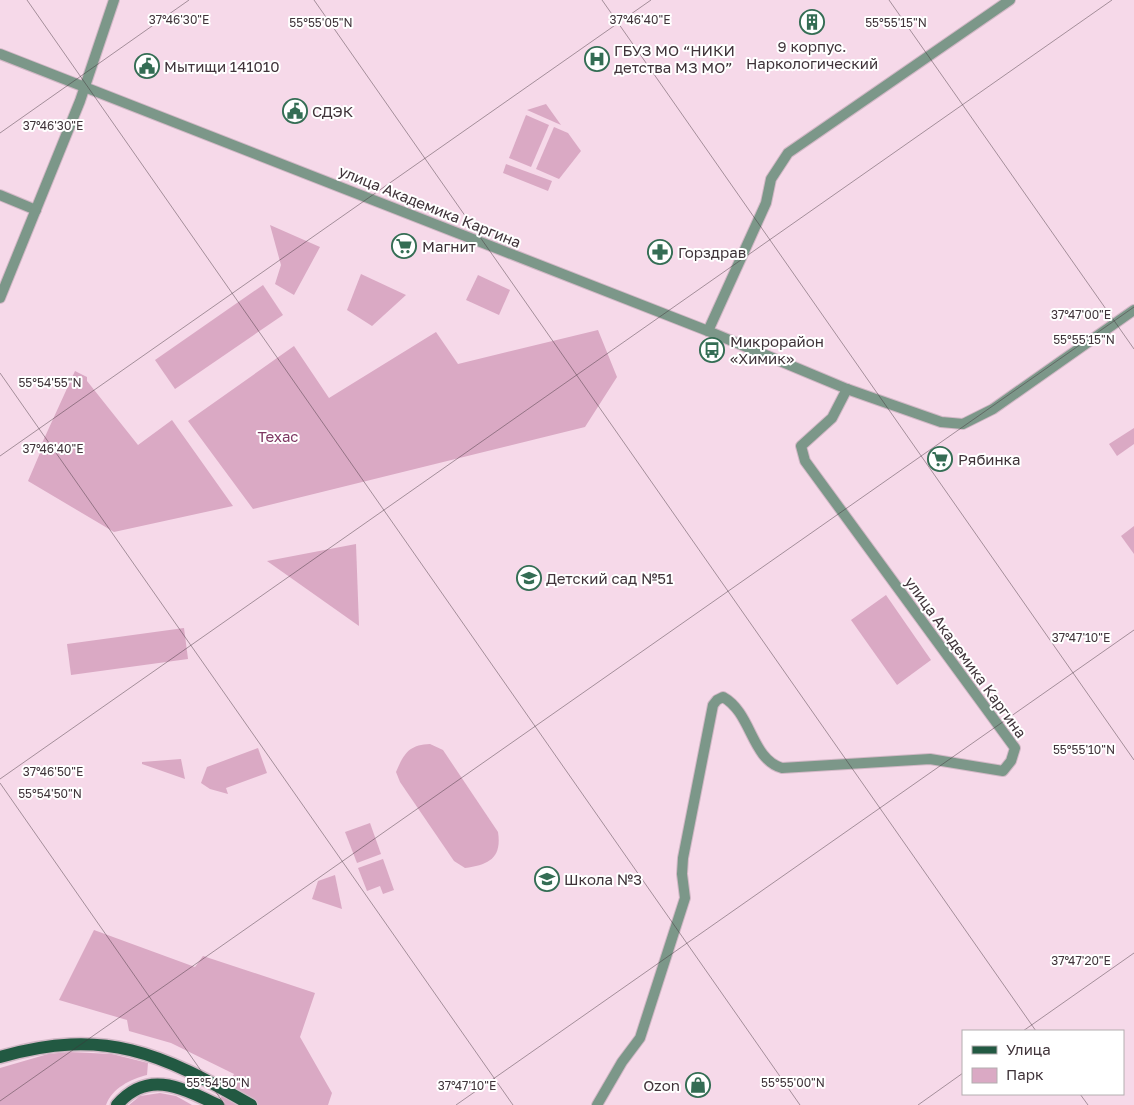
<svg xmlns="http://www.w3.org/2000/svg" width="1134" height="1105" font-family="'Golos Text',sans-serif">
<rect width="100%" height="100%" fill="#f6d9e9"/>
<g fill="#daa9c4">
<path d="M546 104 561 125 527 110Z"/>
<path d="M526 115 549 125 531 167 509 158Z"/>
<path d="M554 127 568 133 581 151 559 179 536 169Z"/>
<path d="M506 164 552 181 548 191 503 173Z"/>
<path d="M270 225 320 247 294 295 275 284 281 265Z"/>
<path d="M361 274 406 295 372 326 347 310Z"/>
<path d="M478 275 510 290 499 315 466 300Z"/>
<path d="M263 285 283 315 175 389 155 360Z"/>
<path d="M598 330 617 377 585 427 253 509 188 421 294 346 329 398 436 332 458 364Z"/>
<path d="M75 371 87 377V381L138 445 172 420 233 506 114 532 28 481 40 453 38 452Z"/>
<path d="M1134 428V444L1117 456 1109 444Z"/>
<path d="M1134 526V554L1121 536Z"/>
<path d="M356 544 359 626 267 561Z"/>
<path d="M886 595 931 660 897 685 851 620Z"/>
<path d="M184 628 188 659 71 675 67 644Z"/>
<path d="M430 744 443 750 498 832C502 858 489 865 465 868L454 861 400 782 396 772C404 753 409 745 430 744Z"/>
<path d="M258 748 267 773 226 788 228 794 210 789 201 783 207 767Z"/>
<path d="M181 759 185 779 142 764V762Z"/>
<path d="M370 823 381 854 357 863 345 832Z"/>
<path d="M383 859 394 890 383 894 380 886 367 891 358 868Z"/>
<path d="M335 875 342 909 312 899 318 881Z"/>
<path d="M94 930 195 967 203 956 315 993 300 1037 332 1093 328 1105H217L234 1074 171 1043 129 1031 127 1020 59 1000Z"/>
<path d="M69 1052 112 1054 148 1063 147 1075C131 1079 112 1088 106 1105H0V1068L48 1054Z"/>
<path d="M160 1093 176 1096 192 1105H129L140 1096Z"/>
</g>
<g fill="none" stroke-linecap="round" stroke-linejoin="round">
<defs>
<g id="minor">
<path d="M0 54 708 331 847 389 941 422 963 424 993 409 1134 310"/>
<path d="M0 195 36 210"/>
<path d="M0 298 80 101 114 0"/>
<path d="M708 331 766 203 771 179 788 153 1010 0"/>
<path d="M597 1105 622 1062 640 1038 685 898 682 874 683 858 713 705 717 700 723 697C752 713 751 759 782 768L930 759 1003 771 1011 761 1015 748 805 461 801 446 832 418 847 389"/>
</g>
<g id="major">
<path d="M0 1057C105 1027 161 1053 251 1105"/>
<path d="M117 1105C148 1069 182 1088 218 1105"/>
</g>
</defs>
<use href="#minor" stroke="#d2b8c6" stroke-width="12"/>
<use href="#major" stroke="#d2b8c6" stroke-width="15"/>
<use href="#minor" stroke="#7c9789" stroke-width="10"/>
<use href="#major" stroke="#225942" stroke-width="12"/>
</g>
<path fill="none" stroke="#40343a" stroke-width="1" stroke-opacity="0.45" d="M27 0 800 1105M314 0 1036 1031M602 0 1134 760M889 0 1134 349M0 133 189 0M0 373 513 1105M0 456 651 0M0 779 1112 0M0 783 225 1105M1023 1031 1134 953M1080 1094 1088 1105M0 1101 1134 307M456 1105 1134 630M918 1105 963 1073"/>
<defs>
<symbol id="building-ring" viewBox="-11 -11 22 22"><circle r="9.5" fill="#fff" stroke="#346d54" stroke-width="1.5"/><path d="M-4-6H4V6H1V3H-1V6H-4ZM-2.5-4.3h1.7v1.8h-1.7ZM.8-4.3h1.7v1.8H.8ZM-2.5-1h1.7V.8h-1.7ZM.8-1h1.7V.8H.8Z" fill="#346d54"/></symbol>
<symbol id="hospital-ring" viewBox="-11 -11 22 22"><circle r="9.5" fill="#fff" stroke="#346d54" stroke-width="1.5"/><path d="M-5-5h3v3.5h4V-5h3V5h-3V1.5h-4V5h-3Z" fill="#346d54"/></symbol>
<symbol id="civic-ring" viewBox="-11 -11 22 22"><circle r="9.5" fill="#fff" stroke="#346d54" stroke-width="1.5"/><path d="M-.6-6.5H3V-4.5H.6V-3L4-1V1h2V6H-6V1h2V-1L-.6-3ZM-1.2 2.5V6h2.4V2.5Z" fill="#346d54"/></symbol>
<symbol id="supermarket-ring" viewBox="-11 -11 22 22"><circle r="9.5" fill="#fff" stroke="#346d54" stroke-width="1.5"/><path d="M-6-5.5h2.5l.6 2H6L4.5 2H-2.5L-4.4-4H-6ZM-1.5 3.2a1.3 1.3 0 1 0 .1 0ZM3 3.2a1.3 1.3 0 1 0 .1 0Z" fill="#346d54"/></symbol>
<symbol id="pharmacy-ring" viewBox="-11 -11 22 22"><circle r="9.5" fill="#fff" stroke="#346d54" stroke-width="1.5"/><path d="M-2-6h4v4h4v4h-4v4h-4v-4h-4v-4h4Z" fill="#346d54"/></symbol>
<symbol id="bus-ring" viewBox="-11 -11 22 22"><circle r="9.5" fill="#fff" stroke="#346d54" stroke-width="1.5"/><path d="M-5-6H5V4H4V6H2V4H-2V6H-4V4H-5ZM-3.5-4V0h7V-4ZM-3.5 1.2v1.5H-2V1.2ZM2 1.2v1.5H3.5V1.2Z" fill="#346d54"/></symbol>
<symbol id="school-ring" viewBox="-11 -11 22 22"><circle r="9.5" fill="#fff" stroke="#346d54" stroke-width="1.5"/><path d="M0-5L7-2L0 1L-7-2ZM-4 1L0 2.5L4 1V4Q0 6-4 4Z" fill="#346d54"/></symbol>
<symbol id="shop-ring" viewBox="-11 -11 22 22"><circle r="9.5" fill="#fff" stroke="#346d54" stroke-width="1.5"/><path d="M-5-2.5h2.3a2.7 3.5 0 0 1 5.4 0H5L5.5 6h-11ZM-1.5-2.5h3a1.5 2.3 0 0 0-3 0Z" fill="#346d54"/></symbol>
</defs>
<g fill-rule="evenodd">
<use href="#building-ring" x="798" y="8" width="28" height="28"/>
<use href="#hospital-ring" x="583" y="45" width="28" height="28"/>
<use href="#civic-ring" x="133" y="52" width="28" height="28"/>
<use href="#civic-ring" x="281" y="97" width="28" height="28"/>
<use href="#supermarket-ring" x="390" y="232" width="28" height="28"/>
<use href="#pharmacy-ring" x="646" y="238" width="28" height="28"/>
<use href="#bus-ring" x="698" y="336" width="28" height="28"/>
<use href="#supermarket-ring" x="926" y="445" width="28" height="28"/>
<use href="#school-ring" x="515" y="564" width="28" height="28"/>
<use href="#school-ring" x="533" y="865" width="28" height="28"/>
<use href="#shop-ring" x="684" y="1071" width="28" height="28"/>
</g>
<g text-anchor="middle" dominant-baseline="central" stroke-width="4" stroke-linejoin="round" paint-order="stroke">
<g font-size="15" fill="#40343a" stroke="#fff" text-anchor="start">
<text x="812" y="46" text-anchor="middle">9 корпус.<tspan x="812" dy="17">Наркологический</tspan></text>
<text x="614" y="50">ГБУЗ МО “НИКИ<tspan x="614" dy="17">детства МЗ МО”</tspan></text>
<text x="164" y="66">Мытищи 141010</text>
<text x="312" y="111">СДЭК</text>
<text x="422" y="246">Магнит</text>
<text x="678" y="252">Горздрав</text>
<text x="730" y="341">Микрорайон<tspan x="730" dy="17">«Химик»</tspan></text>
<text x="958" y="459">Рябинка</text>
<text x="546" y="578">Детский сад №51</text>
<text x="564" y="879">Школа №3</text>
<text x="680" y="1085" text-anchor="end">Ozon</text>
</g>
<g font-size="15" fill="#40343a" stroke="#fff">
<text transform="translate(430 206) rotate(22)">улица Академика Каргина</text>
<text transform="translate(966 657) rotate(54)">улица Академика Каргина</text>
</g>
<g font-size="15" fill="#7e3763" stroke="#fff">
<text x="278" y="436">Техас</text>
</g>
</g>
<g font-size="12" text-anchor="middle" fill="#40343a" stroke="#fff" stroke-width="4" stroke-linejoin="round" paint-order="stroke">
<text x="640" y="24">37°46'40"E</text>
<text x="179" y="24">37°46'30"E</text>
<text x="321" y="27">55°55'05"N</text>
<text x="896" y="27">55°55'15"N</text>
<text x="53" y="130">37°46'30"E</text>
<text x="1081" y="319">37°47'00"E</text>
<text x="1084" y="344">55°55'15"N</text>
<text x="50" y="387">55°54'55"N</text>
<text x="53" y="453">37°46'40"E</text>
<text x="1081" y="642">37°47'10"E</text>
<text x="1084" y="754">55°55'10"N</text>
<text x="53" y="776">37°46'50"E</text>
<text x="50" y="798">55°54'50"N</text>
<text x="1081" y="965">37°47'20"E</text>
<text x="218" y="1087">55°54'50"N</text>
<text x="793" y="1087">55°55'00"N</text>
<text x="467" y="1090">37°47'10"E</text>
</g>
<rect x="962" y="1030" width="162" height="65" fill="#ffffff" stroke="#b3aeb0"/>
<rect x="972" y="1046" width="25" height="8" fill="#225942" stroke="#b3aeb0"/>
<text x="1006" y="1055" font-size="15" fill="#40343a">Улица</text>
<rect x="972" y="1068" width="25" height="15" fill="#daa9c4" stroke="#b3aeb0"/>
<text x="1006" y="1080" font-size="15" fill="#40343a">Парк</text>
</svg>
